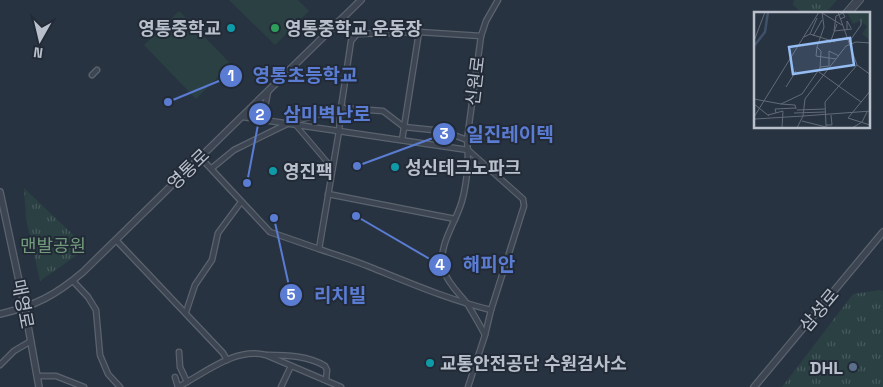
<svg xmlns="http://www.w3.org/2000/svg" width="883" height="387" font-family="'Space Grotesk','Noto Sans KR',sans-serif">
<defs>
<pattern id="park-tufts" width="24" height="20" patternUnits="userSpaceOnUse" patternTransform="scale(1.25)"><rect width="24" height="20" fill="#2a4042"/><path d="M3 7l-1-3M5 7V3M7 7l1-3M15 17l-1-3M17 17v-4M19 17l1-3" fill="none" stroke="#475a5c"/></pattern>
</defs>
<rect width="100%" height="100%" fill="#283341"/>
<g fill="url(#park-tufts)">
<path d="M794 0H837L825 14H803L793 5Z"/>
<path d="M24 188 87 248 40 281 26 219Z"/>
<path d="M880 290 883 291V387H782L853 294Z"/>
</g>
<g fill="#2a4042">
<path d="M229 0H298L309 11 275 45Z"/>
<path d="M179 11 231 64 196 99 144 45Z"/>
</g>
<g fill="none" stroke-linecap="round" stroke-linejoin="round">
<defs>
<g id="pedestrian">
<path d="M844 14 856 0"/>
<path d="M849 14 861 0"/>
<path d="M294 123 333 169"/>
</g>
<g id="minor">
<path d="M92 75 97 70"/>
<path d="M243 117 468 150 523 199 524 206 491 310 485 335"/>
<path d="M267 120 265 107 268 92"/>
<path d="M402 140 419 32"/>
<path d="M200 157 270 232 319 249 339 131 341 108 351 41 357 34 419 32 481 36"/>
<path d="M212 168 234 150 289 123 341 108 383 111 404 127 443 131 467 140"/>
<path d="M328 194 455 219"/>
<path d="M116 240 223 353 227 360"/>
<path d="M319 249C336 255 353 260 370 267 410 283 449 300 491 310"/>
<path d="M73 281 88 297 96 310 100 355 108 374 120 387"/>
<path d="M186 312 195 285 212 260 218 233 241 202"/>
<path d="M179 352 180 367 187 382"/>
<path d="M268 355C287 355 309 356 325 366L327 370 326 380"/>
<path d="M0 365 14 351 31 341"/>
<path d="M37 376H56L84 387"/>
<path d="M175 377 178 387"/>
<path d="M178 387C205 373 235 347 266 355L341 387"/>
<path d="M281 387 291 366"/>
<path d="M468 387 485 335C480 325 474 315 468 305 460 294 448 284 444 271 436 247 456 223 462 201 467 183 469 159 467 140L481 36 486 21 498 0"/>
</g>
<g id="tertiary">
<path d="M0 192 25 309 39 387"/>
<path d="M0 314C35 306 56 295 83 272L361 0"/>
<path d="M754 387 883 232"/>
</g>
</defs>
<use href="#pedestrian" stroke="#5a636e" stroke-width="6"/>
<use href="#minor" stroke="#5a636e" stroke-width="7"/>
<use href="#tertiary" stroke="#5a636e" stroke-width="8"/>
<use href="#pedestrian" stroke="#3c4551" stroke-width="4"/>
<use href="#minor" stroke="#3c4551" stroke-width="4.5"/>
<use href="#tertiary" stroke="#3c4551" stroke-width="5.5"/>
</g>
<g fill="#0f9aa8" stroke="#212a36" stroke-width="2">
<circle cx="231" cy="28" r="5"/>
<circle cx="395" cy="167" r="5"/>
<circle cx="273" cy="171" r="5"/>
<circle cx="430" cy="363" r="5"/>
</g>
<circle fill="#2e9e5b" stroke="#212a36" stroke-width="2" cx="275" cy="28" r="5"/>
<circle fill="#5c6f8a" stroke="#212a36" stroke-width="2" cx="853" cy="367" r="5"/>
<g text-anchor="middle" dominant-baseline="central" stroke-width="4" stroke-linejoin="round" paint-order="stroke">
<g font-size="18" font-weight="bold" fill="#b9c0cb" stroke="#212a36" text-anchor="start">
<text x="221" y="28" text-anchor="end">영통중학교</text>
<text x="285" y="28">영통중학교 운동장</text>
<text x="405" y="167">성신테크노파크</text>
<text x="283" y="171">영진팩</text>
<text x="440" y="363">교통안전공단 수원검사소</text>
<text x="843" y="367" text-anchor="end">DHL</text>
</g>
<g font-size="18" fill="#b9c0cb" stroke="#212a36">
<text transform="translate(475 81) rotate(-83)">신원로</text>
<text transform="translate(188 169) rotate(-44)">영통로</text>
<text transform="translate(23 304) rotate(79)">매영로</text>
<text transform="translate(819 310) rotate(-50)">삼성로</text>
</g>
<g font-size="18" fill="#719a7a" stroke="#212a36">
<text x="53" y="245">맨발공원</text>
</g>
</g>
<g transform="translate(754 12)">
<rect width="116" height="116" fill="#283341"/>
<path d="M93 0H116V28L108 22 113 14 106 9 99 12Z" fill="#2a4042"/>
<path fill="none" stroke="#3f5169" stroke-width="2.5" d="M0 34 11 20 14 0"/>
<path fill="none" stroke="#626b78" stroke-width="1" d="M84 0 103 53 117 63M68 1 88 13M86 7 91 5 89 1 82 4 80 19 98 17M93 17V9L97 16M56 22 81 30M59 24 68 8M50 25 56 22 63 6M0 29 11 0M95 30 107 13V7M76 31 83 12M63 35 62 44 82 47M66 55 75 54V39L85 44M65 60 107 90M32 75 42 59M0 87 27 92 48 82 66 56 67 39 63 35 70 15 68 0M0 92 15 104M27 92 41 93 42 97M43 98 71 97M22 101 21 97 42 96M40 101 71 100M14 103 29 99 28 116M0 105 65 0M94 106 116 113M94 106 117 78M1 107 49 104 51 87 92 34 102 30 117 31M48 109 76 116M72 113H78L77 103M72 114 71 90 103 53M43 116 49 104 117 99M98 116 108 110 113 100"/>
<path fill="#95bcf3" fill-opacity="0.15" stroke="#95bcf3" stroke-width="2.5" d="M96 26 100 53 39 62 35 35Z"/>
<rect width="116" height="116" fill="none" stroke="#b9c0cb" stroke-width="2.5"/>
</g>
<path fill="none" stroke="#5b7cd3" stroke-width="2" d="M168 102L231 76M247 183L260 114M357 166L444 134M356 216L440 265M274 218L291 295"/>
<g fill="#5b7cd3" stroke="#212a36" stroke-width="2">
<circle cx="168" cy="102" r="5"/>
<circle cx="247" cy="183" r="5"/>
<circle cx="357" cy="166" r="5"/>
<circle cx="356" cy="216" r="5"/>
<circle cx="274" cy="218" r="5"/>
<circle cx="231" cy="76" r="12"/>
<circle cx="260" cy="114" r="12"/>
<circle cx="444" cy="134" r="12"/>
<circle cx="440" cy="265" r="12"/>
<circle cx="291" cy="295" r="12"/>
</g>
<g font-size="15" text-anchor="middle" font-weight="bold" fill="#fff">
<text x="231" y="81">1</text>
<text x="260" y="120">2</text>
<text x="444" y="139">3</text>
<text x="440" y="270">4</text>
<text x="291" y="300">5</text>
</g>
<g font-size="19" text-anchor="middle" font-weight="bold" fill="#5b7cd3" stroke="#212a36" stroke-width="4" stroke-linejoin="round" paint-order="stroke">
<text x="305" y="82">영통초등학교</text>
<text x="327" y="121">삼미벽난로</text>
<text x="510" y="141">일진레이텍</text>
<text x="489" y="271">해피안</text>
<text x="340" y="302">리치빌</text>
</g>
<g transform="translate(40 40) rotate(188)" stroke="#212a36" stroke-width="4" paint-order="stroke">
<path d="M0-4L9 19L0 12L-9 19Z" fill="#b9c0cb"/>
<text y="-8" font-size="14" font-weight="bold" text-anchor="middle" fill="#b9c0cb">N</text>
</g>
</svg>
